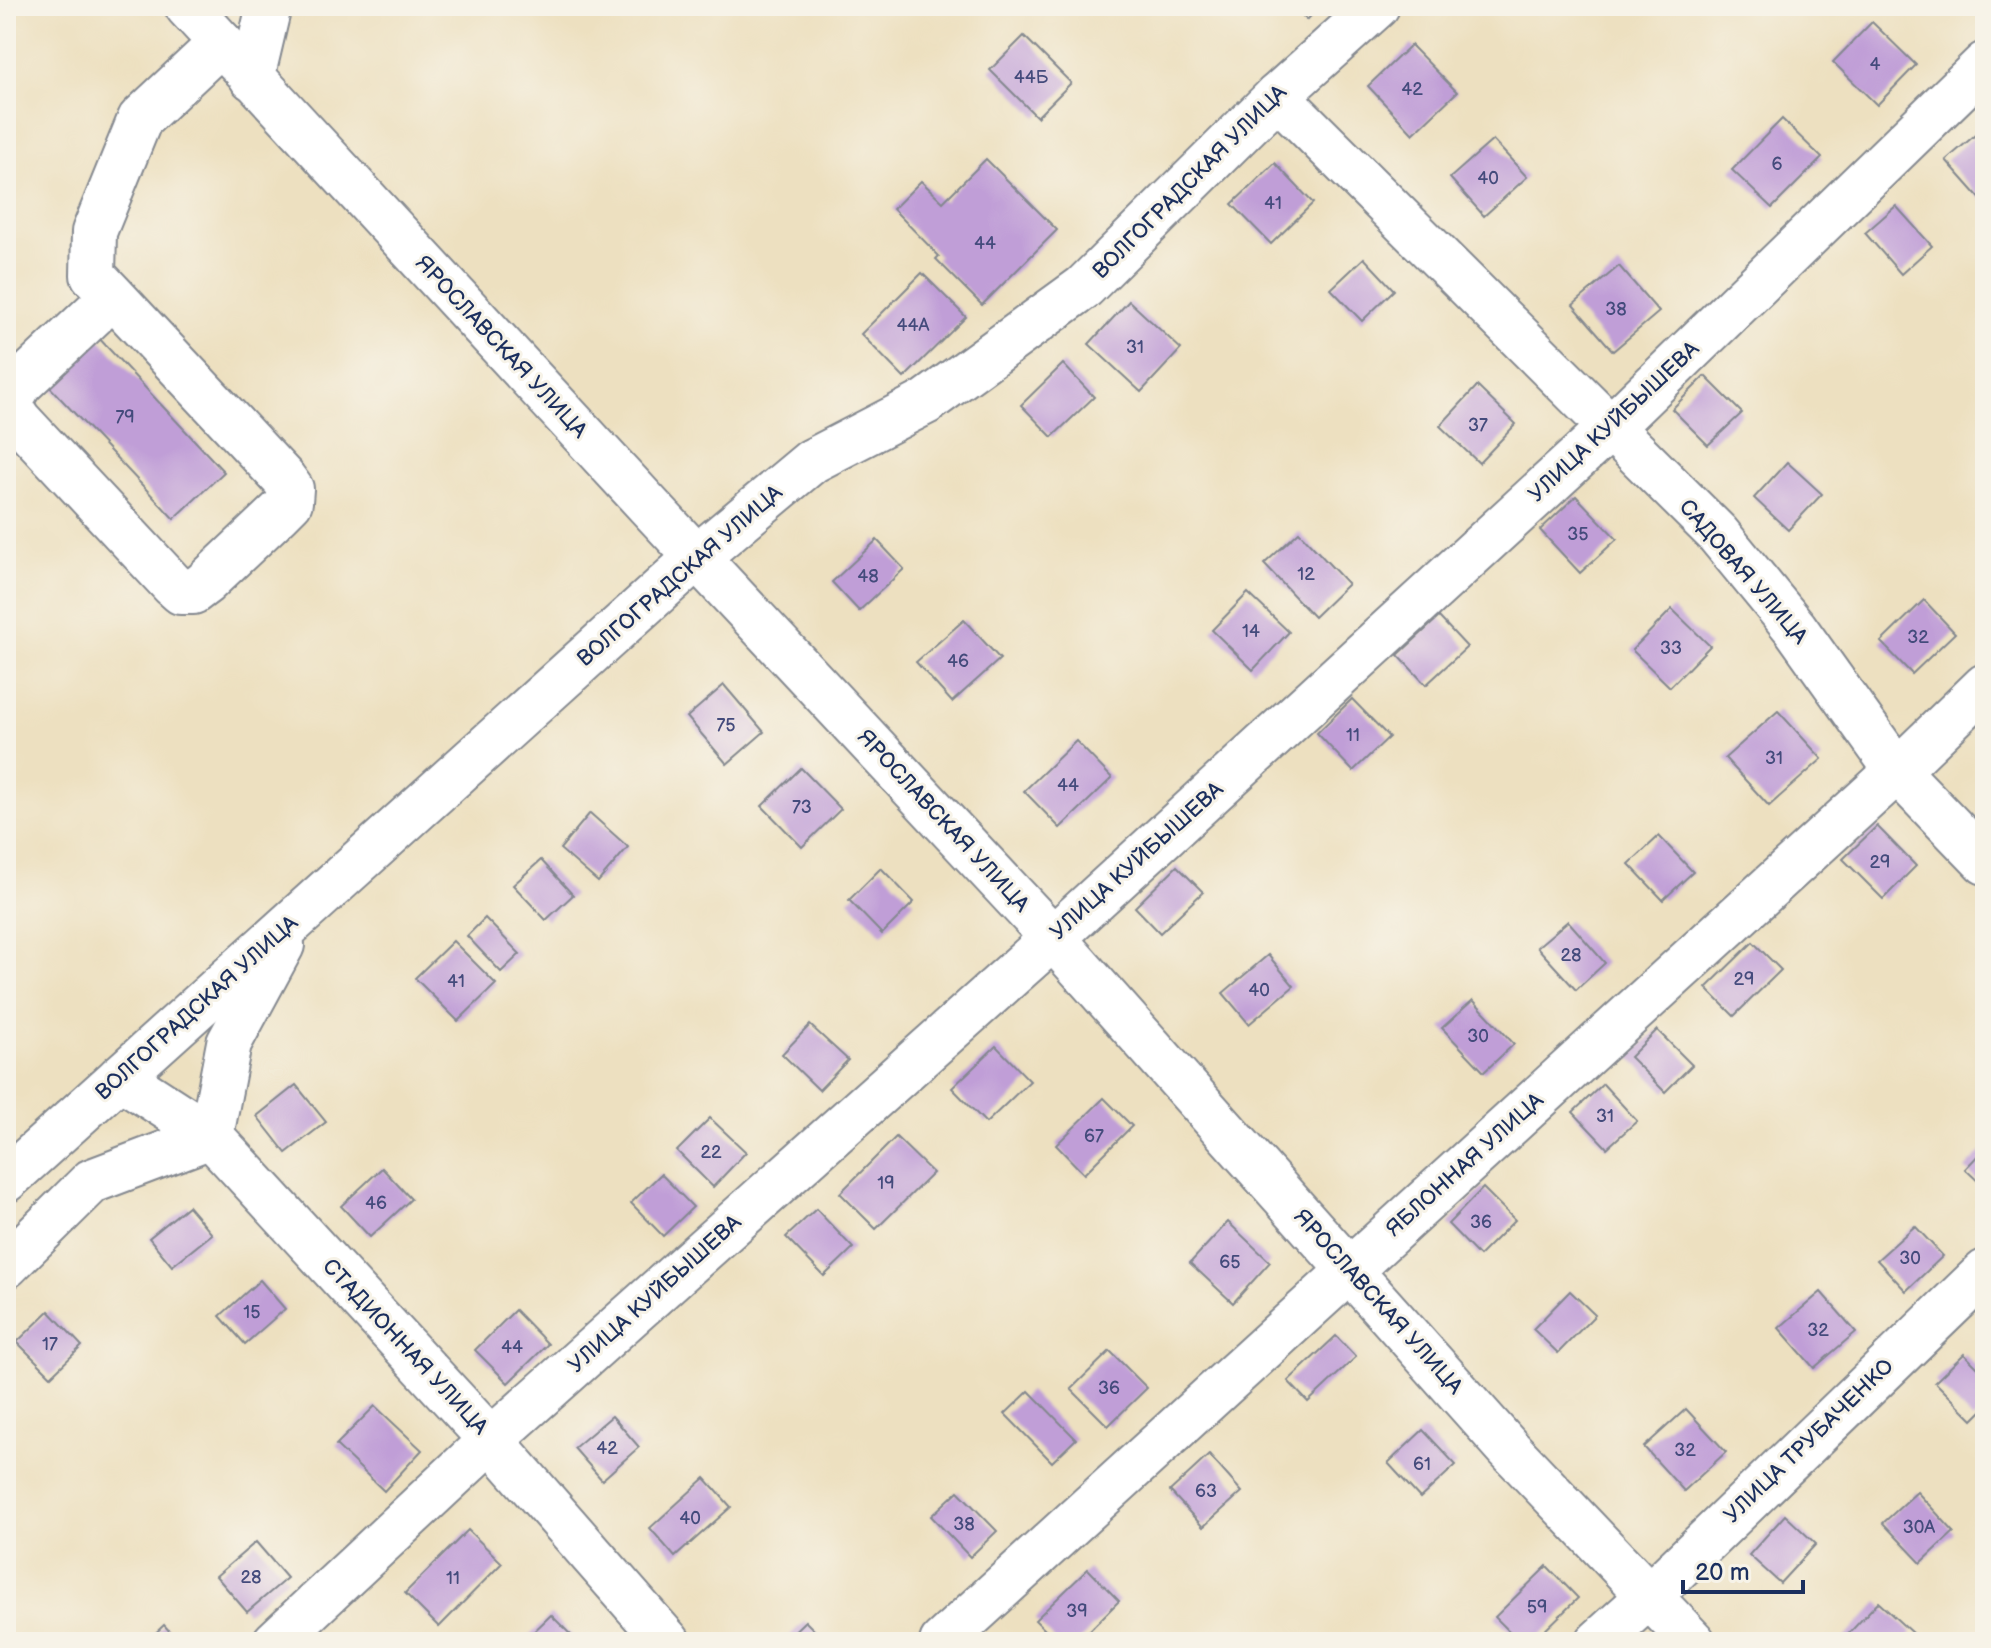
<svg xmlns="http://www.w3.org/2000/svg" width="1991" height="1648" font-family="'Balsamiq Sans',sans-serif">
<rect width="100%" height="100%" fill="#f7f3e8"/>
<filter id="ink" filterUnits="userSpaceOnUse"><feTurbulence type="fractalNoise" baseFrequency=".0125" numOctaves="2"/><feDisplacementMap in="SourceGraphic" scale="16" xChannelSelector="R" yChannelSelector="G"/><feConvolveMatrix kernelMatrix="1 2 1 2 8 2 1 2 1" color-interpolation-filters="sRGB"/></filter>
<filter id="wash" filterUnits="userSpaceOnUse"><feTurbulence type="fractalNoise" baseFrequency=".006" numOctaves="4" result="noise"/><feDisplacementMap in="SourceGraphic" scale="32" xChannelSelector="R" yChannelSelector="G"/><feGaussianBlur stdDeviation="1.8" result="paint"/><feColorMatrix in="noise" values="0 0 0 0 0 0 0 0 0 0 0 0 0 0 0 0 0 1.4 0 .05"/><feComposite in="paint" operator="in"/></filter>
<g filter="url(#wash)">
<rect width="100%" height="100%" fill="#ede0c0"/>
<g id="blocks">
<g fill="#c09ed7">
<path d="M1292 6H1320L1307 20Z"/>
<path d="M1872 22 1916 65 1877 105 1833 62Z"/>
<path d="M1024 36 1071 83 1037 117 990 70Z"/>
<path d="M1411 45 1457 92 1413 134 1368 86Z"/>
<path d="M1782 119 1822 158 1772 208 1732 170Z"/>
<path d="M1981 130 1985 135V204L1946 160Z"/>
<path d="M1493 140 1527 177 1484 216 1450 178Z"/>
<path d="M986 159 1057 230 982 305 936 259 939 256 893 209 921 181 943 202Z"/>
<path d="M1275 163 1313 203 1271 244 1232 204Z"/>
<path d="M1896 206 1932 246 1901 274 1865 233Z"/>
<path d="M1364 258 1394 290 1362 321 1331 289Z"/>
<path d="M1619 266 1659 312 1613 351 1573 305Z"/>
<path d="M922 273 966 317 904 378 861 334Z"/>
<path d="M1129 301 1181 349 1141 392 1089 344Z"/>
<path d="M96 335 224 472 174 519 46 383Z"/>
<path d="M1063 364 1094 397 1052 437 1021 405Z"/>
<path d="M1705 376 1742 413 1708 445 1672 409Z"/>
<path d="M1477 386 1516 424 1479 463 1440 426Z"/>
<path d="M1787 462 1822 494 1788 530 1754 498Z"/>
<path d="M1576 496 1617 539 1580 573 1540 530Z"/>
<path d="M1299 532 1348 584 1314 617 1264 564Z"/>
<path d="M877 540 904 569 859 611 832 582Z"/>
<path d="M1248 593 1289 632 1253 670 1212 630Z"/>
<path d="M1924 600 1955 633 1912 674 1881 642Z"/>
<path d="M1672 609 1710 646 1670 687 1632 650Z"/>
<path d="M1439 617 1467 647 1426 685 1398 655Z"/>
<path d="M964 620 1000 659 952 702 916 662Z"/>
<path d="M724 685 764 732 727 764 687 717Z"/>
<path d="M1352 699 1389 737 1353 771 1317 733Z"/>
<path d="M1778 711 1822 759 1769 806 1725 758Z"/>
<path d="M1076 741 1112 778 1060 828 1024 791Z"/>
<path d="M801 768 841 809 802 847 762 806Z"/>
<path d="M590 813 628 847 598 882 560 849Z"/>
<path d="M1877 826 1916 866 1883 899 1843 859Z"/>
<path d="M1659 836 1693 872 1663 900 1629 864Z"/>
<path d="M541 860 573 895 546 920 513 885Z"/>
<path d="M1177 866 1203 892 1160 933 1135 907Z"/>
<path d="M881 868 914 902 882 934 849 900Z"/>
<path d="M485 918 520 954 501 972 467 936Z"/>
<path d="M1568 921 1605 963 1576 990 1537 947Z"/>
<path d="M453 941 496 984 458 1021 415 978Z"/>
<path d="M1753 942 1781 970 1734 1016 1706 988Z"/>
<path d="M1268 955 1294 986 1249 1024 1223 993Z"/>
<path d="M1473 1000 1514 1044 1484 1072 1442 1028Z"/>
<path d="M810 1025 848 1060 819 1090 782 1054Z"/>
<path d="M1657 1030 1692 1065 1665 1092 1630 1057Z"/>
<path d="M996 1046 1030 1081 986 1123 952 1088Z"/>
<path d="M1603 1084 1637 1121 1607 1148 1573 1112Z"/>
<path d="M296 1085 326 1122 286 1153 257 1116Z"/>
<path d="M1104 1098 1132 1126 1084 1174 1056 1145Z"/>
<path d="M710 1118 746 1152 713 1187 677 1151Z"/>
<path d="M896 1137 933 1173 876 1229 840 1193Z"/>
<path d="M1985 1148V1188L1965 1169Z"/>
<path d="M382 1168 411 1199 370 1237 341 1206Z"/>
<path d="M661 1174 693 1207 663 1236 631 1203Z"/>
<path d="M1483 1188 1515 1220 1479 1256 1448 1224Z"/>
<path d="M188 1206 212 1234 172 1266 149 1238Z"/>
<path d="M816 1209 853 1248 824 1276 786 1237Z"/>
<path d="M1228 1222 1270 1262 1233 1303 1190 1263Z"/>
<path d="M1915 1226 1943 1256 1906 1291 1877 1260Z"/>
<path d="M260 1280 285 1309 245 1344 220 1316Z"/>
<path d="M1570 1291 1595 1315 1558 1353 1533 1329Z"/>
<path d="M1821 1292 1856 1332 1814 1368 1779 1328Z"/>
<path d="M515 1310 548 1344 508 1383 475 1350Z"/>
<path d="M49 1311 82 1346 51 1376 17 1342Z"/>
<path d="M1336 1336 1356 1357 1308 1402 1288 1381Z"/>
<path d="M1110 1351 1147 1388 1108 1426 1071 1389Z"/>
<path d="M1964 1354 1985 1375V1408L1973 1420 1935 1382Z"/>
<path d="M1029 1391 1076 1439 1052 1462 1005 1414Z"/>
<path d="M375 1406 422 1450 384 1491 336 1445Z"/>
<path d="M1686 1409 1726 1452 1684 1491 1644 1447Z"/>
<path d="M612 1416 639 1447 602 1480 574 1448Z"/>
<path d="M1423 1430 1456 1465 1420 1498 1388 1463Z"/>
<path d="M1209 1455 1242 1492 1203 1527 1170 1491Z"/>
<path d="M705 1478 731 1507 675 1557 650 1528Z"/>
<path d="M958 1491 997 1531 970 1557 931 1516Z"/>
<path d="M1917 1492 1954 1532 1921 1563 1883 1523Z"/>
<path d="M1785 1515 1816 1544 1780 1583 1749 1555Z"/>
<path d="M468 1530 502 1563 439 1627 405 1593Z"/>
<path d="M256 1542 287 1578 247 1612 216 1576Z"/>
<path d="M1547 1566 1578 1598 1533 1642H1520L1495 1617Z"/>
<path d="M1088 1569 1119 1601 1078 1642H1057L1035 1620Z"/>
<path d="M1878 1602 1912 1633 1903 1642H1841Z"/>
<path d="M551 1615 578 1642H523Z"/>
<path d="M805 1621 826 1642H783Z"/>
<path d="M164 1625 179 1642H146Z"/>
</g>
</g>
</g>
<g filter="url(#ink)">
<use href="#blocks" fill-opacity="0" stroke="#84888f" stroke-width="2"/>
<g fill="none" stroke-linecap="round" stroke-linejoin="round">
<defs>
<g id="minor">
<path d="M187 6 648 505 1053 938 1509 1449 1693 1642"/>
<path d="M252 78 269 6"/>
<path d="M1277 96 1717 533 1795 628 1897 771 1985 862"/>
<path d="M113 296 20 384C10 400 8 404 19 420L172 584 181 592H193L205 583 280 512 290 502 291 489 283 478 113 296 93 275 94 232 140 119 221 43"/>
<path d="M120 1077 211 1136 491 1440 668 1642"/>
<path d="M6 1180 697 557 812 461 926 402 1084 287 1277 96 1377 6"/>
<path d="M6 1266 92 1181 211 1136 229 1043 282 945"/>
<path d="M275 1642 491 1440 1053 938 1610 428 1985 64"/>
<path d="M942 1642 1897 771 1985 686"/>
<path d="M1598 1642 1649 1596 1985 1272"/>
</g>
</defs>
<use href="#minor" stroke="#84888f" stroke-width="48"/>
<use href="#minor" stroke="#fff" stroke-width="44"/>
</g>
</g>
<g text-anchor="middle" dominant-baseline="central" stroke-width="6" stroke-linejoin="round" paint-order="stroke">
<g font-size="18" fill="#444b7c">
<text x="1875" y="64">4</text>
<text x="1031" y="77">44Б</text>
<text x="1412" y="89">42</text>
<text x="1777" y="164">6</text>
<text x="1488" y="178">40</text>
<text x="1273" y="203">41</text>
<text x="985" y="243">44</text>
<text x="1616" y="309">38</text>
<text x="913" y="325">44А</text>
<text x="1135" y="347">31</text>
<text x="125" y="417">79</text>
<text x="1478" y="425">37</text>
<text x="1578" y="534">35</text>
<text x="1306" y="574">12</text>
<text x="868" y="576">48</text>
<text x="1251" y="631">14</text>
<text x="1918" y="637">32</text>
<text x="1671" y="648">33</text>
<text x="958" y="661">46</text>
<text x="726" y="725">75</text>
<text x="1353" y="735">11</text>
<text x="1774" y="758">31</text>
<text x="1068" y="785">44</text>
<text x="802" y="807">73</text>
<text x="1880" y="862">29</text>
<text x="1571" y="955">28</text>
<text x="1744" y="979">29</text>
<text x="456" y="981">41</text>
<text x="1259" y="990">40</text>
<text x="1478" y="1036">30</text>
<text x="1605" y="1116">31</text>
<text x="1094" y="1136">67</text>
<text x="711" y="1152">22</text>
<text x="886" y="1183">19</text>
<text x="376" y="1203">46</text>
<text x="1481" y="1222">36</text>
<text x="1910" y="1258">30</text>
<text x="1230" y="1262">65</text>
<text x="252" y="1312">15</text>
<text x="1818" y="1330">32</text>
<text x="50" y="1344">17</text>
<text x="512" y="1347">44</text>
<text x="1109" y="1388">36</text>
<text x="607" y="1448">42</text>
<text x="1685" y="1450">32</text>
<text x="1422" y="1464">61</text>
<text x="1206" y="1491">63</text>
<text x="690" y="1518">40</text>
<text x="964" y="1524">38</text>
<text x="1919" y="1527">30А</text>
<text x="251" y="1577">28</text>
<text x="453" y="1578">11</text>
<text x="1537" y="1607">59</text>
<text x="1077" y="1611">39</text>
</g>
<g font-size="22" fill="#1b2f5e" stroke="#f7f3e8">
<text transform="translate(1190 182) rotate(-45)">ВОЛГОГРАДСКАЯ УЛИЦА</text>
<text transform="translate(501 347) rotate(47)">ЯРОСЛАВСКАЯ УЛИЦА</text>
<text transform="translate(1614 422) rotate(-43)">УЛИЦА КУЙБЫШЕВА</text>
<text transform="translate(1743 572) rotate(49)">САДОВАЯ УЛИЦА</text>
<text transform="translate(680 576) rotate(-41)">ВОЛГОГРАДСКАЯ УЛИЦА</text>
<text transform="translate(943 821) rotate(47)">ЯРОСЛАВСКАЯ УЛИЦА</text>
<text transform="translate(1137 861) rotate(-42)">УЛИЦА КУЙБЫШЕВА</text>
<text transform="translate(197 1008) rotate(-42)">ВОЛГОГРАДСКАЯ УЛИЦА</text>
<text transform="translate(1465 1165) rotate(-42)">ЯБЛОННАЯ УЛИЦА</text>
<text transform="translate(655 1294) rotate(-42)">УЛИЦА КУЙБЫШЕВА</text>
<text transform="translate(1378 1302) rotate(48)">ЯРОСЛАВСКАЯ УЛИЦА</text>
<text transform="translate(405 1347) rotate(47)">СТАДИОННАЯ УЛИЦА</text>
<text transform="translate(1809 1441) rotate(-44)">УЛИЦА ТРУБАЧЕНКО</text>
</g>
</g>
<rect width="1991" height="1648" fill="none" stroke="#f7f3e8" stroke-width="32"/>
<path d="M1683 1580v12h120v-12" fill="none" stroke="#1b2f5e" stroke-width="4"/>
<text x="1695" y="1580" font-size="24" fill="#1b2f5e" stroke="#f7f3e8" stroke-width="6" paint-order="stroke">20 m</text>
</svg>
